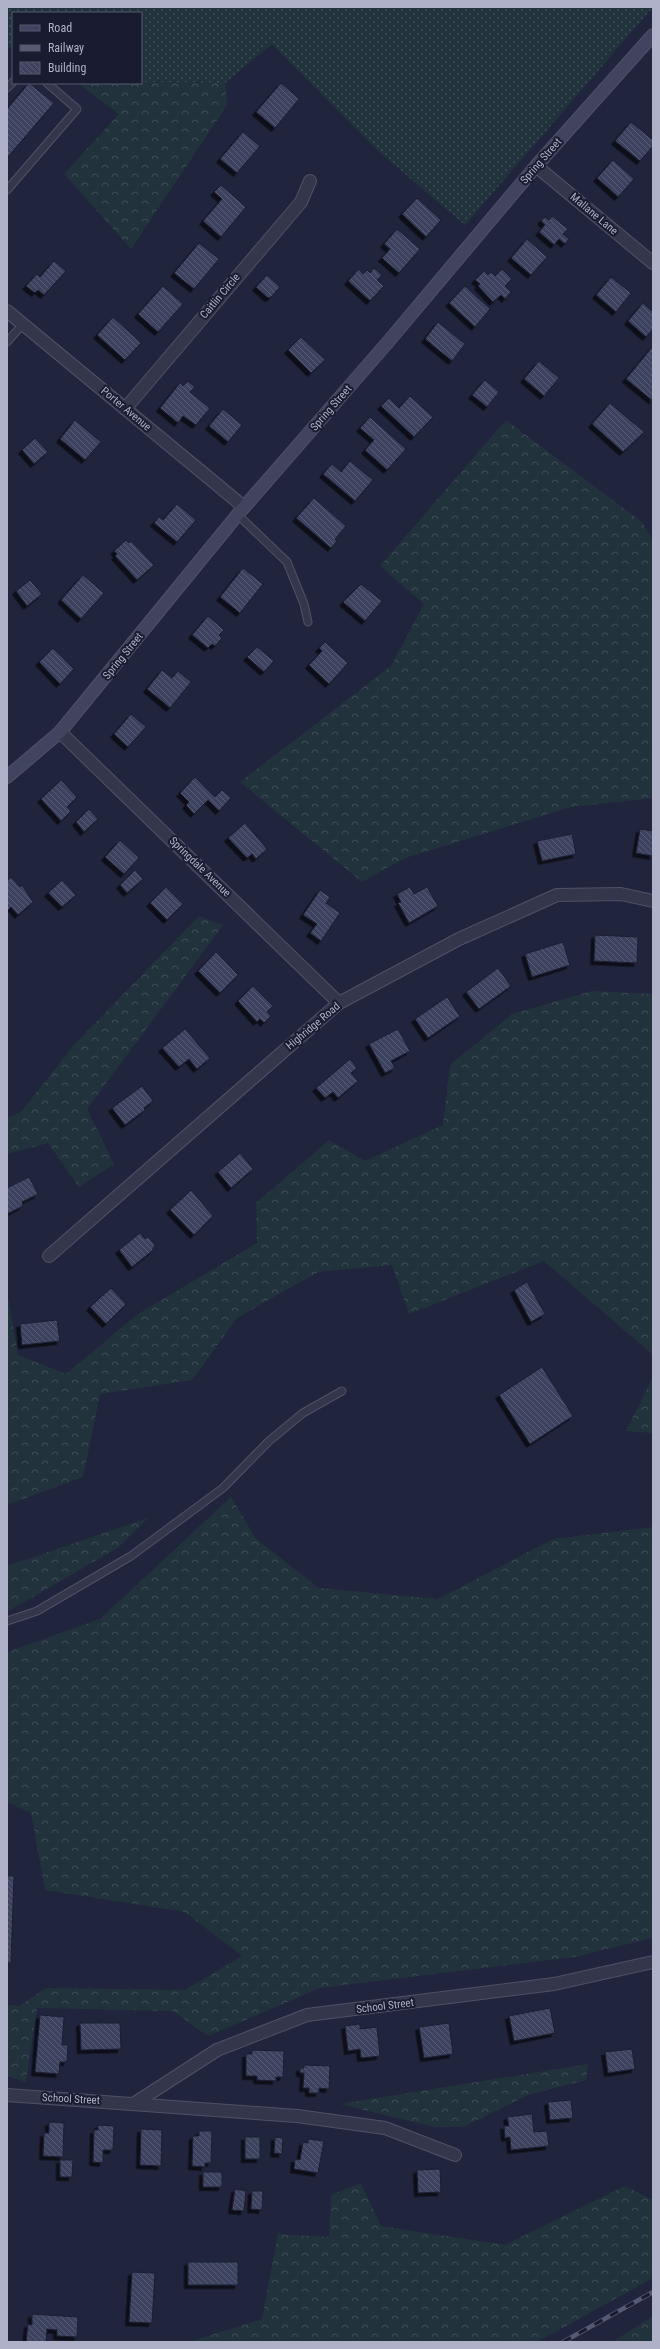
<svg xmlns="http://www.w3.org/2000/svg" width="660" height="2349" font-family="'Roboto Condensed',sans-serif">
<defs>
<pattern id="grass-dots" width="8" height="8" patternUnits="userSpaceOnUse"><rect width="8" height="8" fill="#22323d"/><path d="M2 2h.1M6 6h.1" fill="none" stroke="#404d58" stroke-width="1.8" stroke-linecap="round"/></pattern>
<pattern id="forest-crowns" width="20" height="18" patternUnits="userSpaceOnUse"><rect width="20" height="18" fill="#22323d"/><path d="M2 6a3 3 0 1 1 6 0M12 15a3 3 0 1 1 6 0" fill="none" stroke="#404d58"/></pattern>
<pattern id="building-back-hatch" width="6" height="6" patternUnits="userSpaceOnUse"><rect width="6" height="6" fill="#3e425e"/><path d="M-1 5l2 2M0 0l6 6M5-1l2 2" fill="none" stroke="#575b74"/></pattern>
<filter id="shadow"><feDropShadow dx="-3.5" dy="3.5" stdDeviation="0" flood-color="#0009"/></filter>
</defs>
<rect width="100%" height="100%" fill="#20243c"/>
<path fill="url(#grass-dots)" d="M7 7H653L465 225 378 151 272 44 225 83 141 82V13H13V44L7 50Z"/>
<g fill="url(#forest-crowns)">
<path d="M141 82 225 83 227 105 131 249 64 174 119 114 78 83Z"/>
<path d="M506 420 642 522 653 541V798L571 807 405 858 362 882 240 782 391 666 424 604 380 566Z"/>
<path d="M199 916 223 925 87 1109 114 1164 79 1187 48 1143 7 1154V1118L21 1112 75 1044Z"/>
<path d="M592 991 653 994V1355L544 1261 409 1314 392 1265 318 1272 237 1318 192 1380 100 1394 83 1477 7 1505V1292L18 1355 66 1374 138 1314 257 1243 256 1203 329 1140 365 1161 443 1125 450 1065 512 1014Z"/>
<path d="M653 1377V1433L626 1431Z"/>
<path d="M231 1497 256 1539 319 1588 438 1599 553 1539 653 1527V1938L574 1957 320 1988 208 2036 173 2011 37 2008 26 2082 7 2076V2005L19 2006 46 1988 185 1990 242 1956 185 1912 45 1890 31 1813 7 1802V1652L100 1619Z"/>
<path d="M148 1518 119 1547 7 1612V1566Z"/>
<path d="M588 2064 586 2080 528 2095 463 2127H434L340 2104Z"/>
<path d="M361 2183 381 2226 505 2245 625 2186 653 2200V2278L537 2342H189L262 2319 278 2234 329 2237 331 2195Z"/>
<path d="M653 2316V2342H612Z"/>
</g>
<g fill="url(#building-back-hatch)" stroke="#1b1e33" filter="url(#shadow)">
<path d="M29 83 54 103 7 158V109Z"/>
<path d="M281 83 299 99 275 128 256 112Z"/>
<path d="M631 122 653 140V146L640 161 615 141Z"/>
<path d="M243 132 260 146 237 173 220 159Z"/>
<path d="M613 160 634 179 618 197 597 178Z"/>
<path d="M221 185 246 207 221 237 203 221 222 199 214 192Z"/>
<path d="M417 198 441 220 426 237 402 214Z"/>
<path d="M552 216 568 229 563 234 569 239 565 244 559 239 554 245 539 232 545 225 541 221 545 217 549 220Z"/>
<path d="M397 229 420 249 399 273 382 258 390 249 384 244Z"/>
<path d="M527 239 547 257 531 275 511 258Z"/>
<path d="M199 243 219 259 194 289 174 273Z"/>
<path d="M54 261 66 271 44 295 38 290 35 293 26 286 37 274 40 277Z"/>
<path d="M374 268 382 275 377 280 384 286 370 301 348 281 359 269 363 274 367 270 370 273Z"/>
<path d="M502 269 512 279 505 286 511 292 505 299 501 295 493 302 478 286 480 284 475 280 484 271 488 275 491 272 495 276Z"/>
<path d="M267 275 280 287 271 297 268 298 256 287Z"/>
<path d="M611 277 631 293 616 312 596 295Z"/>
<path d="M163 286 183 304 158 332 138 314Z"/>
<path d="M465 286 490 309 475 327 449 303Z"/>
<path d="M643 303 653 312V329L646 337 628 321Z"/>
<path d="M113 317 141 343 125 360 97 335Z"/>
<path d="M438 322 465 344 452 361 425 339Z"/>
<path d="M301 337 325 360 311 373 288 350Z"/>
<path d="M653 346V401L626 379Z"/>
<path d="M539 361 559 378 544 396 524 379Z"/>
<path d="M485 380 499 392 487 407 472 395Z"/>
<path d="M188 381 195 387 190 392 210 408 196 425 183 416 178 423 160 408 180 383 183 386Z"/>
<path d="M410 396 433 417 414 437 381 406 389 398 399 408Z"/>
<path d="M610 403 644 432 623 452 592 424Z"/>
<path d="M223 409 242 425 228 442 209 426Z"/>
<path d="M370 417 406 449 387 470 365 450 374 440 360 428Z"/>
<path d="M75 420 101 442 85 460 60 439Z"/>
<path d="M35 438 48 452 34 464 22 450Z"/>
<path d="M350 461 373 480 355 501 323 474 332 464 341 472Z"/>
<path d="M314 498 346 526 335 539 337 541 331 548 296 518Z"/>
<path d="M177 504 196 520 177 542 154 523 159 517 163 520Z"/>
<path d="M126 540 129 543 131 541 154 565 137 580 115 556 117 554 114 551Z"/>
<path d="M243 568 263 584 240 613 220 597Z"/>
<path d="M83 575 104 593 81 619 61 600Z"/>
<path d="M30 580 42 594 27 606 16 591Z"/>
<path d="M361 584 382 601 365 621 343 602Z"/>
<path d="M208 616 224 630 219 635 222 638 215 646 212 644 208 648 192 635Z"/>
<path d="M325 642 348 663 329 684 309 665 322 651 319 648Z"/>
<path d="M257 647 274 661 264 672 247 657Z"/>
<path d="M53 648 74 669 60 684 39 662Z"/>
<path d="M162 670 172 678 178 671 191 682 170 708 147 689Z"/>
<path d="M131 714 146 727 128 747 114 734Z"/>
<path d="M195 777 215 797 222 790 231 798 219 811 208 800 194 814 186 805 189 802 180 793Z"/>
<path d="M61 780 77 797 67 807 71 811 61 821 41 799Z"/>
<path d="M89 809 98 819 84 832 76 822Z"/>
<path d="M245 823 267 849 256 859 252 854 247 858 228 838Z"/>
<path d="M640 829 653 831V856L636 853Z"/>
<path d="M572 834 576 854 542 861 537 841Z"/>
<path d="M120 840 139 858 124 874 105 857Z"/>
<path d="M135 870 143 879 127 893 120 885Z"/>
<path d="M11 877 20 887 22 885 33 902 18 915 11 907 7 911V881Z"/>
<path d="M62 880 76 895 62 907 48 893Z"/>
<path d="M166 887 183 904 167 920 150 903Z"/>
<path d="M410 887 414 894 427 887 438 906 409 923 398 903 401 902 397 894Z"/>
<path d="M320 890 330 897 326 903 340 913 321 941 310 933 317 924 303 915Z"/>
<path d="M595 935 638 937 637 963 594 961Z"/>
<path d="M563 942 570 965 532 977 525 954Z"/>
<path d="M216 952 238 975 220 993 198 971Z"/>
<path d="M498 968 511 986 479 1009 466 992Z"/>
<path d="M253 986 273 1006 267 1012 271 1016 264 1023 260 1019 257 1022 238 1001Z"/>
<path d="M447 997 460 1016 428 1038 415 1019Z"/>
<path d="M185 1029 210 1058 197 1069 189 1059 179 1067 162 1048Z"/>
<path d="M398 1029 410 1051 391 1061 395 1068 385 1073 369 1044Z"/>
<path d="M350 1059 357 1068 351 1073 358 1081 338 1098 333 1092 325 1098 316 1088Z"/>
<path d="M142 1086 153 1101 144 1108 145 1110 125 1125 112 1108Z"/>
<path d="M240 1153 253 1169 231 1188 218 1172Z"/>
<path d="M29 1177 38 1194 22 1202 23 1206 7 1214V1188Z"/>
<path d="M191 1190 213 1216 194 1235 170 1210Z"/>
<path d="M140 1233 145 1239 148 1237 155 1245 152 1251 132 1267 119 1250Z"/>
<path d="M527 1282 545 1314 531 1322 514 1290Z"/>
<path d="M111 1288 126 1304 106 1324 90 1307Z"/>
<path d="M57 1320 60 1341 22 1345 20 1324Z"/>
<path d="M542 1367 573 1416 530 1444 499 1395Z"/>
<path d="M7 1876H14L11 1963H7Z"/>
<path d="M550 2008 555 2033 514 2041 509 2016Z"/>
<path d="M40 2015 64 2017 62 2045H68L67 2062H60L59 2074 35 2072Z"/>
<path d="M80 2023H120L121 2049 81 2050Z"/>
<path d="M449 2023 453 2054 424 2058 419 2027Z"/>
<path d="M360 2024V2029L377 2027 380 2056 361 2058 360 2049 348 2051 345 2026Z"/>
<path d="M632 2049 635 2069 608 2073 605 2052Z"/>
<path d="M252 2050 284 2051 283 2077H276V2081L257 2080V2076H246V2054H252Z"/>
<path d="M304 2065 330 2066 329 2089 319 2088V2093H309V2088H303L304 2073H300V2068H304Z"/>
<path d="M571 2100 573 2118 550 2120 548 2102Z"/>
<path d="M532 2114 534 2132 547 2131 549 2146 511 2150 510 2137 505 2138 504 2126H509L507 2117Z"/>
<path d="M49 2122 64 2123 63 2157 43 2156 44 2133H49Z"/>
<path d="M98 2125 114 2126 113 2150H103V2163L93 2162 94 2130H98Z"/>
<path d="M141 2129 162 2130 161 2166 140 2165Z"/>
<path d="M199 2131H212L211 2163H205V2167L192 2166 193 2136H199Z"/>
<rect x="245" y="2137" width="15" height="22"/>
<path d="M275 2137 283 2138 282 2154 274 2153Z"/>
<path d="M308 2139 324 2141 318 2173 294 2169 295 2159 300 2160 303 2142 308 2143Z"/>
<path d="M60 2160H73L72 2177H60Z"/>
<path d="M440 2169 441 2192 418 2193 417 2170Z"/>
<rect x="203" y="2172" width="19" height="15"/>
<path d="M235 2189 246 2191 244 2211 232 2210Z"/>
<path d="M252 2191H263L262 2210 251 2209Z"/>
<rect x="188" y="2262" width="50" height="23"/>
<path d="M132 2272 155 2273 152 2323 129 2322Z"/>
<path d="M32 2314 78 2317 77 2337 57 2336V2330L47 2329 46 2342H26L28 2324 32 2325Z"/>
</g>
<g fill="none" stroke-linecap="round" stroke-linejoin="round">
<defs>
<g id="service">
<path d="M7 88 13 82"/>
<path d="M7 190 77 109 47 83"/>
<path d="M7 342 23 324"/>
<path d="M238 515 287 562 304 604 308 622"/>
<path d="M7 1621 37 1611 131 1556 223 1488 269 1441 303 1413 342 1391"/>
</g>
<g id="minor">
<path d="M536 166 653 263"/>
<path d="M7 311 244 507"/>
<path d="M125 409 301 202 310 181"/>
<path d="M60 732 339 1003"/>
<path d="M49 1256 339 1003 459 939 557 895 621 894 653 901"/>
<path d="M7 2095 297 2116 385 2128 455 2155"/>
<path d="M135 2103 217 2050 307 2015 554 1984 653 1962"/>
</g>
<path id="secondary" d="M7 777 60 732 239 513 388 342 536 166 653 35"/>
</defs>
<use href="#service" stroke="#4f5167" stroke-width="9"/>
<use href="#minor" stroke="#4f5167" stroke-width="14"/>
<use href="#secondary" stroke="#4f5167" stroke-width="14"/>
<use href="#service" stroke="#34374c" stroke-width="7"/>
<use href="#minor" stroke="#34374c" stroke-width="12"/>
<use href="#secondary" stroke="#41445f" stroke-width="12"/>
<defs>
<path id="rail" d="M563 2342 653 2292"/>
</defs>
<use href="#rail" stroke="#555974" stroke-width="4.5"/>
<use href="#rail" stroke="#191c31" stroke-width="3" stroke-dasharray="9" stroke-linecap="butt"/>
</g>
<g text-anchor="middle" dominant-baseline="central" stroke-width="4" stroke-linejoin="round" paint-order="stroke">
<g font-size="11" fill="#afb1c8" stroke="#191c31">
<text transform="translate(541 161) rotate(-49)">Spring Street</text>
<text transform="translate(594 214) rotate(40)">Mallane Lane</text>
<text transform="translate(220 296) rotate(-50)">Caitlin Circle</text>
<text transform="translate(331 408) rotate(-49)">Spring Street</text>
<text transform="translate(126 409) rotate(40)">Porter Avenue</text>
<text transform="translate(123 656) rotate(-51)">Spring Street</text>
<text transform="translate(200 867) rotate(44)">Springdale Avenue</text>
<text transform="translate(313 1026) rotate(-40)">Highridge Road</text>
<text transform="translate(385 2006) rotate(-7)">School Street</text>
<text transform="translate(71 2099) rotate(3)">School Street</text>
</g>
</g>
<rect width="660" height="2349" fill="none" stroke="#afb1c8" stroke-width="16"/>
<rect x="12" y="12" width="130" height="72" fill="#191c31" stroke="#55586d"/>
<rect x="20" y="25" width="20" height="6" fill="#41445f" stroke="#55586d"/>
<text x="48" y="32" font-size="12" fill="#afb1c8">Road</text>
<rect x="20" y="45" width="20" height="6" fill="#555974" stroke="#55586d"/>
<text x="48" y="52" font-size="12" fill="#afb1c8">Railway</text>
<rect x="20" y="62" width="20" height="12" fill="url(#building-back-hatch)" stroke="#55586d"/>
<text x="48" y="72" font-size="12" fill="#afb1c8">Building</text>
</svg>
